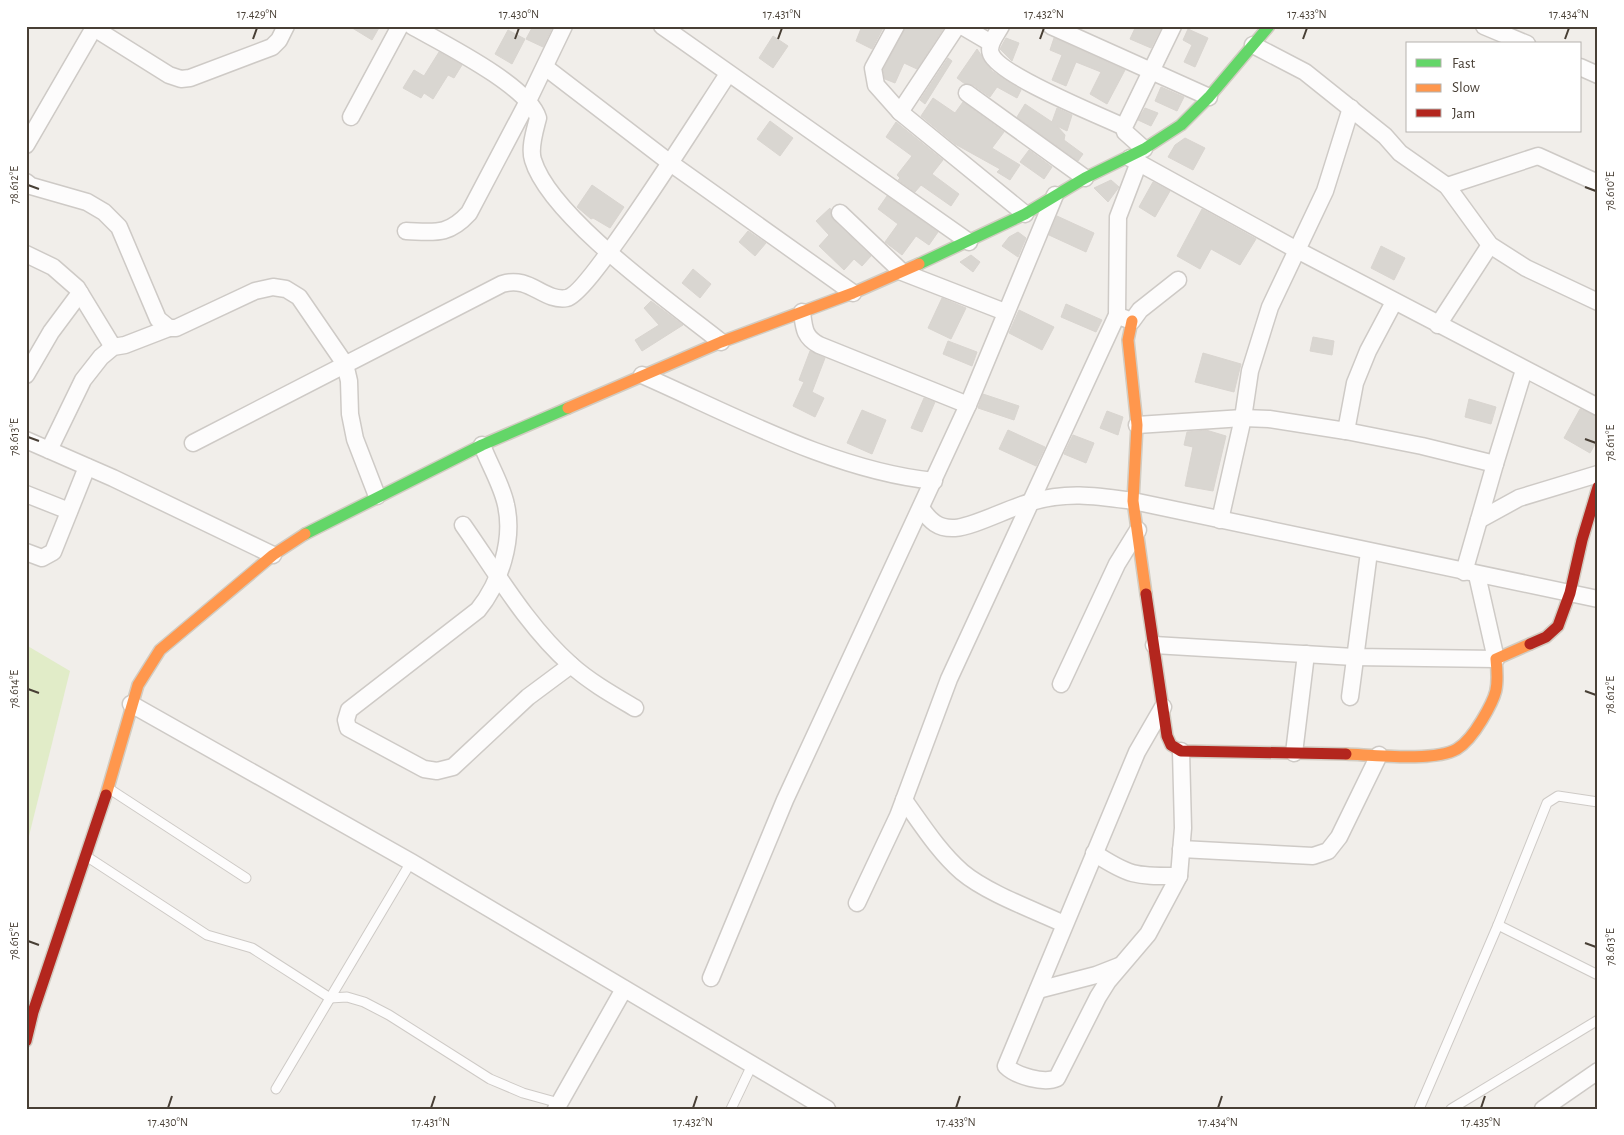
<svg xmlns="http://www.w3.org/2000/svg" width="1624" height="1135" font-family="'Alegreya Sans',sans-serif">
<rect width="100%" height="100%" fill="#f1eeea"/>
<path fill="#e1ecc8" d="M26 645 70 671 26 848Z"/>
<g fill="#d9d6d1" stroke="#d9d5d0">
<path d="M349 26H380L372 40Z"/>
<path d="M533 26H553L543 47 526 39Z"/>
<path d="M862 26H884L872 49 856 41Z"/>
<path d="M906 26H945L917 69 904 63 895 83 885 79 883 70Z"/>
<path d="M1136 26H1162L1151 48 1130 39Z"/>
<path d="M1188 29 1208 38 1195 67 1184 62 1192 45 1183 40Z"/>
<path d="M508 30 525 39 512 64 495 54Z"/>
<path d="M773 36 788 46 773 68 759 58Z"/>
<path d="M1006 38 1019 43 1012 61 1000 49Z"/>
<path d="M1054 38 1125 70 1107 104 1090 94 1101 72 1076 62 1066 86 1052 80 1062 55 1050 50Z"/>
<path d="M977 49 992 71 1021 90 1017 98 997 87 990 97 973 85 965 84 957 78Z"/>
<path d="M439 52 462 65 454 78 448 75 433 99 424 93 421 98 403 88 414 70 424 76Z"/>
<path d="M948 58 952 61 925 104 920 100Z"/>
<path d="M1161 87 1184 97 1177 111 1155 101Z"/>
<path d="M933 98 955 113 963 102 1004 132 992 148 1020 165 1010 180 997 172 1000 169 955 144 921 116Z"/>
<path d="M1025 104 1052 122 1057 108 1072 115 1067 131 1057 126 1065 135 1064 140 1083 154 1078 161 1017 117Z"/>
<path d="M1145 108 1158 113 1151 126 1138 120Z"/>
<path d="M770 121 793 138 780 156 757 139Z"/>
<path d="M896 122 943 160 932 174 959 194 951 206 921 185 915 192 898 180 900 178 897 175 912 156 886 137Z"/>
<path d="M1185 138 1205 148 1193 170 1168 157 1175 145Z"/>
<path d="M1029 150 1052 167 1044 179 1020 162Z"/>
<path d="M1111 180 1119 187 1108 202 1094 188Z"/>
<path d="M1153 182 1170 191 1155 217 1139 207Z"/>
<path d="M592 185 624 207 610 228 593 218 591 219 577 207Z"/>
<path d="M887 196 938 232 929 245 916 236 902 255 885 242 898 224 878 209Z"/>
<path d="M830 208 833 220 871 256 862 266 854 259 844 270 819 246 829 235 816 221Z"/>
<path d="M1202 209 1256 239 1240 265 1211 249 1200 269 1177 256Z"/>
<path d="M1057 216 1094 233 1086 252 1049 235Z"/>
<path d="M748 231 766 243 755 256 739 242Z"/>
<path d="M1018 232 1026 238 1018 257 1002 246 1009 237Z"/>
<path d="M1381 246 1405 258 1394 280 1371 268Z"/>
<path d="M971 255 980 262 973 272 960 262Z"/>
<path d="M693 269 711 284 700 298 682 283Z"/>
<path d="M942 298 966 308 951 339 928 328Z"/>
<path d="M651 301 683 325 642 351 635 340 659 325 644 308Z"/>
<path d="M1066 304 1102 320 1096 332 1061 317Z"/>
<path d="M1019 310 1054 327 1042 350 1009 333Z"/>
<path d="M1313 337 1334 341 1332 355 1310 351Z"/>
<path d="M948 341 977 352 972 366 943 354Z"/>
<path d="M810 351 825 358 812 392 824 398 815 417 793 406 804 382 799 380Z"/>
<path d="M1203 353 1241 364 1234 392 1195 382Z"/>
<path d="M983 394 1019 406 1014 420 978 408Z"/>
<path d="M924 398 935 402 922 432 911 428Z"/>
<path d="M1469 399 1496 407 1491 424 1465 417Z"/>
<path d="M1580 409 1598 417V439L1590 453 1564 438Z"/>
<path d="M862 410 886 420 872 454 847 443Z"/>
<path d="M1107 411 1123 417 1118 435 1100 428Z"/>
<path d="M1008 430 1045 447 1036 466 999 449Z"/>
<path d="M1206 430 1226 436 1213 491 1185 486 1193 447 1184 445 1187 432Z"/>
<path d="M1073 435 1094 443 1086 463 1064 454Z"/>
</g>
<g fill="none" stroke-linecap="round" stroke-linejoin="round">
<defs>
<g id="lane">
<path d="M108 788 246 878"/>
<path d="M86 856 207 935 252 948 330 998 347 997 364 1002 389 1015 490 1079 523 1093 559 1103"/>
<path d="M1498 925 1598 975"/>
<path d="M276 1089 411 862"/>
<path d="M731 1109 752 1065"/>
<path d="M1419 1109 1498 925 1547 803 1558 796 1598 802"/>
<path d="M1451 1109 1598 1020"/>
</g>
<g id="street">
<path d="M412 26C442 43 529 86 538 118 535 130 529 148 533 160 550 217 672 303 721 342"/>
<path d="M662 26 969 242"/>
<path d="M896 26 873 68 876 85 900 112 957 26"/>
<path d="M962 26 991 43"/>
<path d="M1001 26C997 34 987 45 991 54 1000 76 1099 115 1124 127"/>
<path d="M1051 26 1209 97"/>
<path d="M1484 26 1527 44"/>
<path d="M94 28 169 75 181 79 190 78 272 47 279 40 286 26"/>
<path d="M1253 45 1305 72 1385 136 1400 153 1447 186 1490 245 1526 268 1598 302"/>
<path d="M545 67 669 162 853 293"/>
<path d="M1580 67 1598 75"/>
<path d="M967 93 1085 178"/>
<path d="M900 112 1025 214"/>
<path d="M351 117 400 26"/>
<path d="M26 145 95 26"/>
<path d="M1144 149 1125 132 1124 127 1173 26"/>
<path d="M1130 158 1297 250 1598 407"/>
<path d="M26 182 31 186 87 202 104 212 119 227 158 319 169 328H176L255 291 273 287 286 289 299 297 345 364 349 381 350 414 355 439 377 496"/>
<path d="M1447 186 1538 156 1598 183"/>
<path d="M840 213 902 272 1005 312"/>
<path d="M406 231C435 232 448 236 469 213L527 103 564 26"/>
<path d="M26 254 53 267 77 288 113 347"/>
<path d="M802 312C804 328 804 337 819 345L968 405"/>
<path d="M1121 317 1132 321 1140 310 1178 280"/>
<path d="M1438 325 1490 245"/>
<path d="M26 375 51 332 80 293"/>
<path d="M642 375C733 415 834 471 934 481"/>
<path d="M1137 425 1243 418 1269 419 1346 431 1355 383 1368 351 1394 302"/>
<path d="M1346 431 1422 446 1495 464 1524 370"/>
<path d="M26 440 113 478 273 555"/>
<path d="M193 443 502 284C530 275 543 302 567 298 590 293 707 105 728 74"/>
<path d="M482 445C489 464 502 485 506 505 514 540 500 583 478 610L349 710 346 720 348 728 424 769 437 771 453 767 528 697 571 665"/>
<path d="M49 450 83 380 101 357 113 347 125 345 169 328"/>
<path d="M26 494 69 511"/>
<path d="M921 508C930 521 938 529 955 528 973 527 1011 507 1031 502 1068 491 1097 496 1133 501L1598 599"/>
<path d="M1220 520 1243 418 1250 371 1270 307 1325 191 1351 108"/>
<path d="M1479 520 1519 498 1598 474"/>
<path d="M463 525C496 572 527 626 571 665 590 682 613 695 635 708"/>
<path d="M26 552 42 558 53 552 87 467"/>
<path d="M1464 572 1495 464"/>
<path d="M1154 645 1354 657 1496 659 1477 575"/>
<path d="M1061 684 1117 564 1138 530"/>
<path d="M1350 697 1369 552"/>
<path d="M131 704 411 862 827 1109"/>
<path d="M1163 707 1137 752 1006 1066C1016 1076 1044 1084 1057 1078L1098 997 1108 981 1148 934 1179 876 1183 828 1181 751"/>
<path d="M1294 753 1306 654"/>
<path d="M904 800C922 825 939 852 962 872 987 893 1034 910 1064 924"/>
<path d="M1181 849 1313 856 1328 851 1339 837 1379 755"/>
<path d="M1094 853C1131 877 1136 876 1179 876"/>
<path d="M857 903 898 816 949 679 1117 315 1118 217 1139 162"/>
<path d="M711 978 785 800 968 405 1055 195"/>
<path d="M1038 990 1096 975 1119 966"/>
<path d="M556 1109 624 989"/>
<path d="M1543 1109 1598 1071"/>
</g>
<g id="fast">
<path d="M919 264 1025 214 1085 178 1144 149 1181 125 1209 97 1269 26"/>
<path d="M305 534 482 445 568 408"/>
</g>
<g id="slow">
<path d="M1132 321 1128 340 1137 425 1133 501 1146 594"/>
<path d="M568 408 721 342 853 293 919 264"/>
<path d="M1346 754C1373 755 1435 762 1457 749 1467 743 1476 730 1482 720 1497 695 1499 688 1496 659L1530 644"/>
<path d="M106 795 138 685 160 650 273 555 305 534"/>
</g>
<g id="jam">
<path d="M1146 594 1167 736 1171 745 1181 751 1346 754"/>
<path d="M1530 644 1546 637 1558 626 1570 593 1582 540 1598 487"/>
<path d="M26 1041 33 1012 106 795"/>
</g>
</defs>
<use href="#lane" stroke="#cecac6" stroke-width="11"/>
<use href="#street" stroke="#cecac6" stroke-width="19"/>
<use href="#fast" stroke="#d2ccc2" stroke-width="14"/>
<use href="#slow" stroke="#d2ccc2" stroke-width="14"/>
<use href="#jam" stroke="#d2ccc2" stroke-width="14"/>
<use href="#lane" stroke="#fdfcfc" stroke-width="9"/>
<use href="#street" stroke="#fdfcfc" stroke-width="16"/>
<use href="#fast" stroke="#63d668" stroke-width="11"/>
<use href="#slow" stroke="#ff974d" stroke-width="11"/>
<use href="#jam" stroke="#b3261e" stroke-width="11"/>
</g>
<path fill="none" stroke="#483f35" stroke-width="2" d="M253 39 257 28M515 39 519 28M778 39 782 28M1040 39 1044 28M1303 39 1307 28M1565 39 1569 28M28 185 39 189M1585 187 1596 191M28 437 39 441M1585 439 1596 443M28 689 39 693M1585 691 1596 695M28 941 39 945M1585 943 1596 947M168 1108 172 1096M431 1108 435 1096M693 1108 697 1096M956 1108 960 1096M1218 1108 1222 1096M1481 1108 1485 1096"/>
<rect width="1624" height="1135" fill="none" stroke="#ffffff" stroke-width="55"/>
<rect x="1406" y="42" width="175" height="90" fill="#ffffff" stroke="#b6b2ae"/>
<rect x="1416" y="59" width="25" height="8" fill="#63d668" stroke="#b6b2ae"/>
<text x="1452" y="68" font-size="15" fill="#483f35">Fast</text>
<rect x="1416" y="84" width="25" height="8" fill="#ff974d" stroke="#b6b2ae"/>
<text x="1452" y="92" font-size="15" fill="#483f35">Slow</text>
<rect x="1416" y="109" width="25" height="8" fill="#b3261e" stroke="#b6b2ae"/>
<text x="1452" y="118" font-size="15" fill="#483f35">Jam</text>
<rect x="28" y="28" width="1568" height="1080" fill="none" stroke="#483f35" stroke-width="2"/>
<g font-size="12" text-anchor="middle" fill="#483f35">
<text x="257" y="18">17.429°N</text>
<text x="519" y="18">17.430°N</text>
<text x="782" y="18">17.431°N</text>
<text x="1044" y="18">17.432°N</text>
<text x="1307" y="18">17.433°N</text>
<text x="1569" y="18">17.434°N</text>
<text transform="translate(14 185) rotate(-90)" y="4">78.612°E</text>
<text transform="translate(1610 191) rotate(-90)" y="4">78.610°E</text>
<text transform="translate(14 437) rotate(-90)" y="4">78.613°E</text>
<text transform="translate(1610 443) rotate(-90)" y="4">78.611°E</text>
<text transform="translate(14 689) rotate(-90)" y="4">78.614°E</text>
<text transform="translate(1610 695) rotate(-90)" y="4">78.612°E</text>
<text transform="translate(14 941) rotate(-90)" y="4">78.615°E</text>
<text transform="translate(1610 947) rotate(-90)" y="4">78.613°E</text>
<text x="168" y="1126">17.430°N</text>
<text x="431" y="1126">17.431°N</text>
<text x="693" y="1126">17.432°N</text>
<text x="956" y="1126">17.433°N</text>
<text x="1218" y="1126">17.434°N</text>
<text x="1481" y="1126">17.435°N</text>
</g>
</svg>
